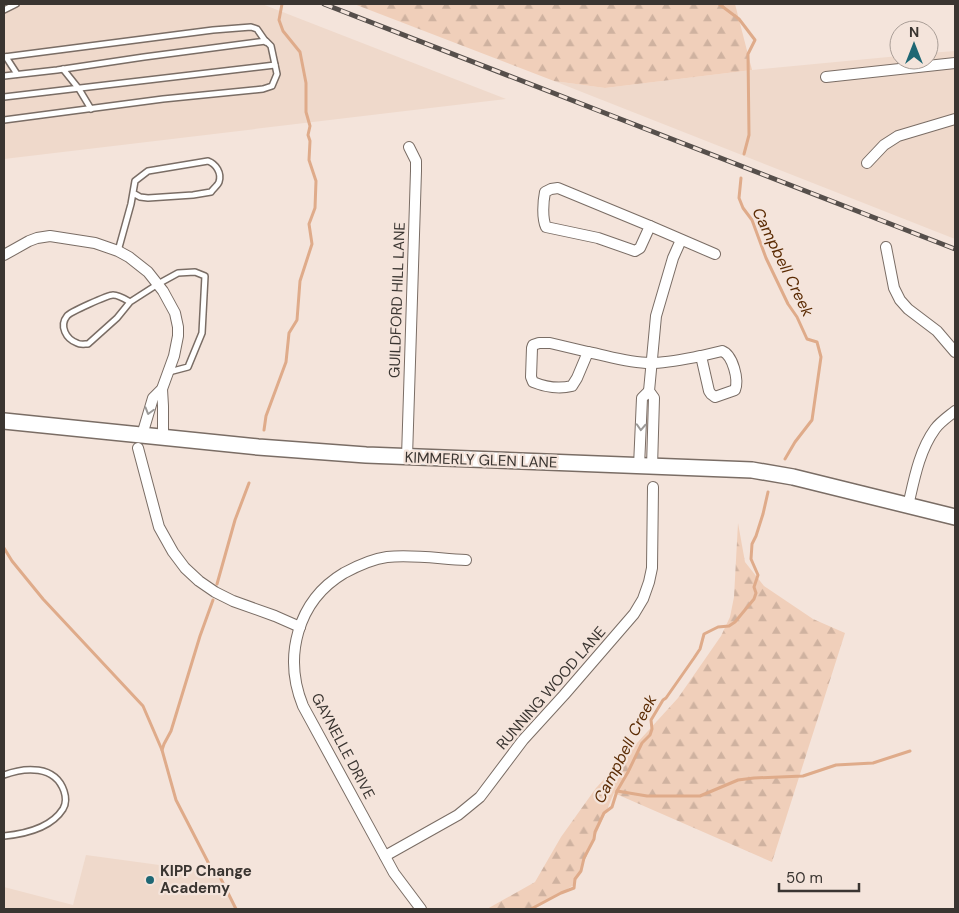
<svg xmlns="http://www.w3.org/2000/svg" width="959" height="913" font-family="'DM Sans',sans-serif">
<defs>
<pattern id="forest-firs" width="22" height="20" patternUnits="userSpaceOnUse" patternTransform="scale(1.25)"><rect width="22" height="20" fill="#f0cfba"/><path d="M5 1l3.5 6h-7zM16 11l3.5 6h-7z" fill="#cfb2a0"/></pattern>
</defs>
<rect width="100%" height="100%" fill="#f4e4db"/>
<g fill="#efd9cb">
<path d="M4 4H262L506 99 4 159Z"/>
<path d="M955 51V239L554 81 605 88 752 70 899 56V60H929V53Z"/>
<path d="M86 855 218 873 236 909H4V887L73 905Z"/>
</g>
<g fill="url(#forest-firs)">
<path d="M354 4H735L752 70 605 88 554 81Z"/>
<path d="M738 523 745 562 764 586 813 619 845 633 772 862 614 793 574 885 534 909H487L535 882 561 837 596 788 678 698 721 636 730 617 734 597Z"/>
</g>
<g fill="none" stroke-linecap="round" stroke-linejoin="round">
<g stroke="#dfab8a" stroke-width="3">
<path d="M719 4 739 19 755 40 748 54 749 135 744 154"/>
<path d="M741 178 739 198 743 208 752 220 766 258 788 304 797 317 807 339 817 342 821 357 812 420 795 442 785 459"/>
<path d="M264 430 266 416 286 362 289 333 297 320 300 281 312 244 309 224 315 208 316 181 309 160 310 141 308 135 310 126 306 112V83L300 52 283 31 279 20 282 4"/>
<path d="M4 548 12 561 43 599 143 706 162 750 176 800 210 866 218 873 236 909"/>
<path d="M217 584 235 520 249 483"/>
<path d="M162 750 164 744 171 731 200 636 213 600"/>
<path d="M617 791 647 796H700L738 780 754 778 803 776 836 765 873 763 910 751"/>
<path d="M531 909 561 893 574 888 575 879 581 871 584 858 594 839 595 832 604 813 612 807 617 791 628 772 642 743 650 735 652 729 651 720 663 700 666 698 694 658 700 649 704 634 718 627 729 626 735 622 754 599 756 593 754 587 758 575 751 559 752 544 756 536 763 514 768 492"/>
</g>
<defs>
<g id="lane">
<path d="M4 10 16 4"/>
<path d="M4 57 213 30 251 27 257 29 266 42"/>
<path d="M6 57 17 74"/>
<path d="M63 69 79 89 91 109"/>
<path d="M4 76 57 70 144 57 266 41 271 46 277 74 272 86 263 89 163 99 4 120"/>
<path d="M4 97 275 65"/>
<path d="M118 251 131 204 135 181 148 171 208 161C216 164 222 173 219 182 218 185 213 189 211 192L193 195 148 198 140 197 133 193"/>
<path d="M130 302C125 299 119 295 113 295 108 295 70 312 67 316 59 326 66 339 77 343 80 345 85 344 88 344L117 318 130 302 158 284 178 273 195 272 205 276 202 333 188 367 169 372"/>
<path d="M4 775C25 767 55 765 64 791 66 797 66 804 63 809 51 828 24 834 4 836"/>
</g>
<g id="street">
<path d="M826 77 955 63"/>
<path d="M867 163 884 145 898 136 955 119"/>
<path d="M558 188 650 226 640 248 635 251 598 238 546 227C542 218 543 202 545 192L551 189Z"/>
<path d="M650 226 715 254"/>
<path d="M886 247 894 288 900 300 908 309 937 331 955 352"/>
<path d="M4 255 29 241 37 238 50 236 95 243 118 251 129 257 148 272 163 291 175 313 178 327V336L174 356 162 389 153 398 142 435"/>
<path d="M539 343H550L588 352 577 378 572 386C560 389 545 387 533 382L531 377 532 348 533 345Z"/>
<path d="M722 351C733 355 739 380 735 390L715 397 711 394 709 391 701 356Z"/>
<path d="M588 352C608 356 629 363 650 363 667 363 685 359 701 356"/>
<path d="M162 389 163 406V437"/>
<path d="M138 448 159 527 173 552 185 568 199 581 215 592 233 601 275 616 300 627"/>
<path d="M407 457 416 171V161L409 147"/>
<path d="M639 466 642 398 649 391"/>
<path d="M652 467 654 398 649 391 656 316 673 258 681 240"/>
<path d="M908 506C914 480 919 451 935 429 940 422 949 416 955 411"/>
<path d="M385 856 458 815 480 797 523 740 564 695 634 614 643 599 649 582 652 568 653 487"/>
<path d="M421 909 394 873 303 706C283 657 297 601 344 573 357 566 372 559 387 557 412 554 441 559 466 560"/>
</g>
<path id="secondary" d="M4 421 258 447 366 455 752 470 793 477 955 517"/>
</defs>
<use href="#lane" stroke="#7a6d65" stroke-width="8"/>
<use href="#street" stroke="#7a6d65" stroke-width="12"/>
<use href="#secondary" stroke="#7a6d65" stroke-width="18"/>
<use href="#lane" stroke="#fff" stroke-width="5"/>
<use href="#street" stroke="#fff" stroke-width="10"/>
<use href="#secondary" stroke="#fff" stroke-width="15"/>
<defs>
<path id="rail" d="M324 4 955 249"/>
</defs>
<use href="#rail" stroke="#564f4b" stroke-width="5"/>
<use href="#rail" stroke="#f4e4db" stroke-width="3" stroke-dasharray="9" stroke-linecap="butt"/>
</g>
<defs><path id="oneway-chevron" d="M-2-3.5L2.5 0L-2 3.5" fill="none" stroke-width="1.6" stroke-linecap="round" stroke-linejoin="round" transform="scale(1.25)"/></defs>
<g stroke="#9c9a98">
<use href="#oneway-chevron" transform="translate(149 411) rotate(106)"/>
<use href="#oneway-chevron" transform="translate(641 427) rotate(93)"/>
</g>
<circle fill="#1e6774" stroke="#f4e4db" stroke-width="2" cx="150" cy="880" r="5"/>
<g text-anchor="middle" dominant-baseline="central" stroke-width="4.5" stroke-linejoin="round" paint-order="stroke">
<g font-size="15" fill="#3a3531" stroke="#f4e4db">
<text transform="translate(397 300) rotate(-88)">GUILDFORD HILL LANE</text>
<text transform="translate(481 460) rotate(2)">KIMMERLY GLEN LANE</text>
<text transform="translate(551 688) rotate(-49)">RUNNING WOOD LANE</text>
<text transform="translate(343 746) rotate(62)">GAYNELLE DRIVE</text>
</g>
<g font-size="15" font-weight="bold" fill="#3a3531" stroke="#f4e4db" text-anchor="start">
<text x="160" y="871">KIPP Change<tspan x="160" dy="17">Academy</tspan></text>
</g>
<g font-size="16" font-style="italic" fill="#5b2b03" stroke="#f4e4db">
<text transform="translate(783 262) rotate(64)">Campbell Creek</text>
<text transform="translate(625 749) rotate(-63)">Campbell Creek</text>
</g>
</g>
<rect width="959" height="913" fill="none" stroke="#3a3531" stroke-width="10"/>
<g transform="translate(914 45)"><circle r="24" fill="#f4e4db" stroke="#aa9e97"/>
<path d="M0-4L9 19L0 12L-9 19Z" fill="#1e6774"/>
<text y="-8" font-size="14" font-weight="bold" text-anchor="middle" fill="#3a3531">N</text>
</g>
<path d="M779 883v8h80v-8" fill="none" stroke="#3a3531" stroke-width="2.5"/>
<text x="786" y="883" font-size="15" fill="#3a3531" stroke="#f4e4db" stroke-width="4" paint-order="stroke">50 m</text>
</svg>
